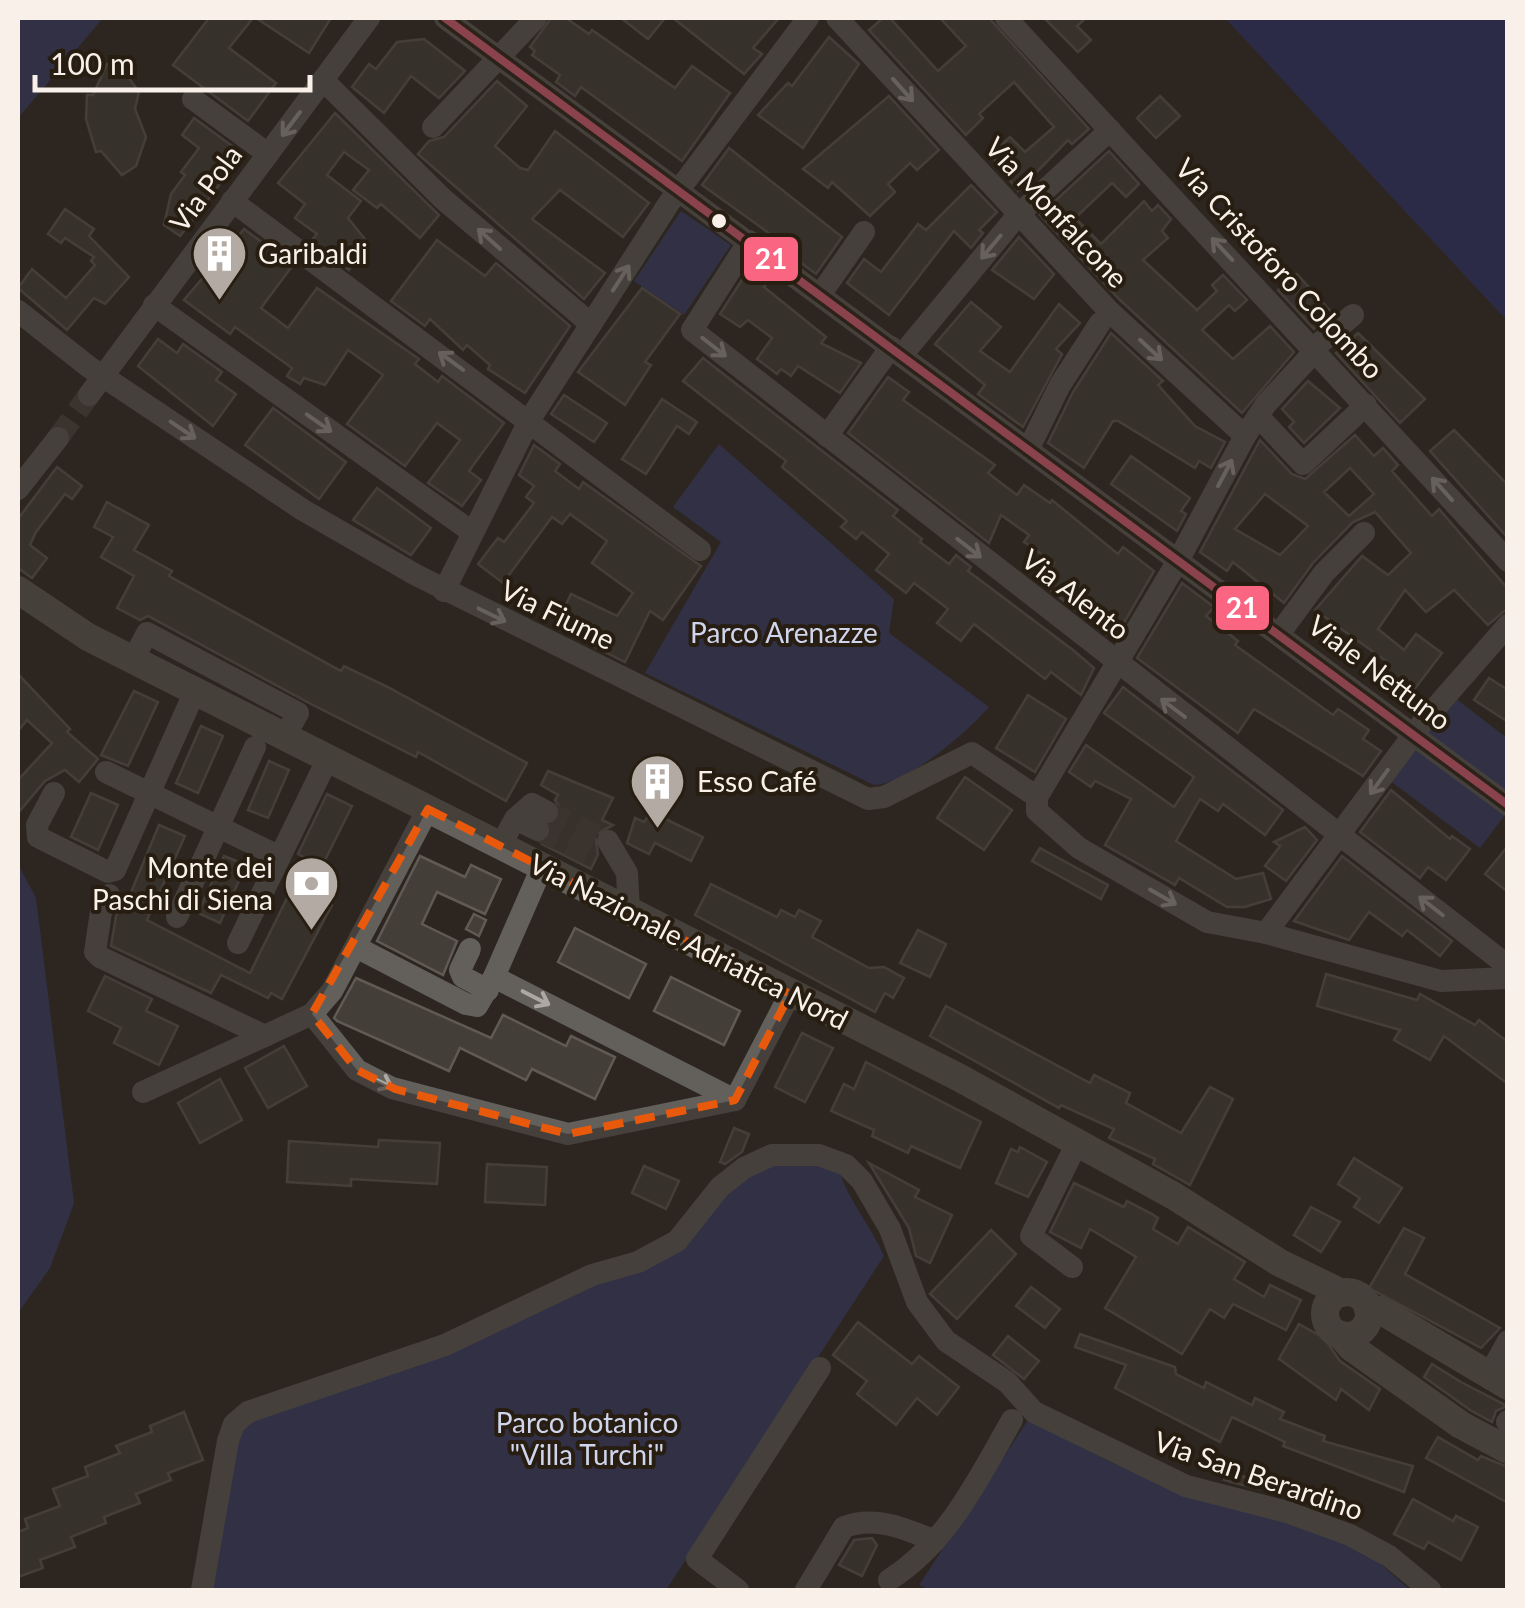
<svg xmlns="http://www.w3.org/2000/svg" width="1525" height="1608" font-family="Lato,sans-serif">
<rect width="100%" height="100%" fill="#2d2620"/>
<g fill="#353d70">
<path d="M18 18H103L18 118Z"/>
<path d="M681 211 731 245 684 315 634 281Z"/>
<path d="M719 444 894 599 889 633 989 707C967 732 908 784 874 785L645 673 721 542 673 507Z"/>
<path d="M1451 695 1507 738V799L1418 734Z"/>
<path d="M1413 740 1507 812 1480 848 1385 777Z"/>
<path d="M18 864 36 898 74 1203 50 1268 18 1313Z"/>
<path d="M837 1162C844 1196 870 1223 884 1256L666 1590H195L234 1424 671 1239 743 1164Z"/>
<path d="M1030 1417 1108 1461 1163 1484 1345 1541 1375 1559 1410 1590H930L919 1585Z"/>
</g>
<path fill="#2a3276" d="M1225 18H1507V320L1498 311Z"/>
<g fill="#443e39" stroke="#605a54" stroke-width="2.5" fill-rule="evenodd">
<path d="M209 18H253L229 48 276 83 248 121 173 65Z"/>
<path d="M256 18H331L309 53Z"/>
<path d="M551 18H566L589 34 592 30 675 88 692 66 730 93 682 161 581 87 575 96 556 82 560 75 532 55 535 51 530 47Z"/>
<path d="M621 18H665L648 39Z"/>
<path d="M673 18H779L753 48 762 54 744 74Z"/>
<path d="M883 18H890L938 71 966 46 940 18H989L1089 129 1072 144 1068 140 1018 191 991 155 1010 137 1025 152 1054 127 1014 82 979 114 983 118 966 135 869 30Z"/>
<path d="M1044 18H1086L1077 26 1091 40 1078 52Z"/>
<path d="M829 37 859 64 803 148 758 115 788 83 792 86Z"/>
<path d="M424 39 465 71 439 98 411 76 384 113 352 87 369 64 376 69 397 42Z"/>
<path d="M107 64 123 70 139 92 135 109 146 137 136 166 122 175 101 151 96 152 86 119 87 95H93Z"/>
<path d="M497 81 527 106 495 146 520 168 528 170 555 131 649 203 623 237 560 190 532 219 605 273 584 299 418 154 429 141 444 137Z"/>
<path d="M889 96 939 150 917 170 910 163 888 184 895 192 870 216 832 182 828 188 803 169Z"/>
<path d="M1160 96 1180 116 1156 138 1137 118Z"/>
<path d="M335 113 439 215 420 238 381 204 377 208 353 190 369 170 344 152 327 175 361 201 348 218 368 243 349 270 311 241 317 234 295 218 305 204 278 183Z"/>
<path d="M194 118 243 154 180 236 164 225 171 194 185 175 181 172 199 148 182 135Z"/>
<path d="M729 148 842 237 816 274 770 240 773 236 702 185Z"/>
<path d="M1109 151 1139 184 1126 197 1112 183 1075 218 1101 244 1144 201 1152 211 1158 205 1171 219 1162 231 1168 238 1143 260 1197 310 1217 291 1212 285 1223 275 1247 300 1235 311 1229 305 1202 330 1233 359 1270 326 1294 352 1242 413 1119 299 1040 215Z"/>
<path d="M971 185 997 212 979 230 983 233 971 248 954 231 889 315 847 283 864 259 881 272 918 224 926 230Z"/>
<path d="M65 209 94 229 89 236 129 277 105 304 94 298 67 330 18 288 32 269 66 298 95 265 91 261 94 257 65 238 61 243 48 234Z"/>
<path d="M244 229 293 265 261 308 288 328 317 288 419 359 415 364 438 382 442 376 504 423 469 471 481 480 462 506 428 483 460 440 437 423 405 466 347 424 383 375 348 350 325 385 304 378 300 384 287 376 292 368 235 327 230 334 184 300Z"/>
<path d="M1019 237 1054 274 1034 299 992 270Z"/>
<path d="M437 240 485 276 496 263 570 326 525 393 488 369 490 365 467 345 463 350 430 319 425 326 391 301Z"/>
<path d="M751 266 770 279 764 287 826 337 821 343 861 363 840 393 798 366 791 376 781 369 777 374 757 359 772 338 748 320 740 327 720 314Z"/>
<path d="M1297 274 1332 313 1314 329 1278 290Z"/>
<path d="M642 288 680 314 645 362 651 365 625 405 578 372Z"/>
<path d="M971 302 1001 327 980 351 1010 372 1059 304 1080 323 1056 349 1062 354 1023 427 978 394 985 385 935 344Z"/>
<path d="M1111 333 1163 381 1158 385 1195 426 1225 442 1211 468 1199 461 1195 468 1118 421H1113L1084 468 1048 443 1073 392Z"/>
<path d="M1358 333 1425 399 1400 423 1336 353Z"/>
<path d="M158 339 177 353 183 344 222 372 216 380 236 394 213 426 138 366Z"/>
<path d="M703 358 898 510 893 516 922 539 920 542 949 564 956 555 971 567 968 571 1073 650 1094 668 1081 695 1051 672 1045 679 974 624 961 641 937 623 948 609 914 583 906 593 876 570 889 554 862 532 856 539 841 527 847 521 782 467 786 461 683 381Z"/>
<path d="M888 377 909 392 903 400 995 465 988 473 1017 495 1024 485 1050 503 1052 500 1118 554 1123 547 1154 571 1114 640 1040 582 1054 563 1024 542 1029 535 1001 515 989 543 848 433Z"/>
<path d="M1308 381 1340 408 1304 443 1289 427 1294 422 1282 409Z"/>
<path d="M564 395 607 423 594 442 551 414Z"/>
<path d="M662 399 697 422 689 434 677 426 646 474 622 459Z"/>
<path d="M273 408 346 462 319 499 245 445Z"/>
<path d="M1454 430 1508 485V538L1430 451Z"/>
<path d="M1355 435 1374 456 1383 448 1398 465 1392 471 1432 516 1439 509 1508 589V608L1488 625 1454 590 1426 612 1405 590 1378 629 1404 650 1416 634 1442 653 1413 691 1384 670 1386 661 1315 610 1362 556 1388 575 1411 553 1375 512 1353 522 1313 563 1284 603 1233 562 1227 571 1200 552 1260 440 1292 474 1305 479ZM1350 468 1374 494 1349 516 1324 492ZM1265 494 1308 526 1280 555 1235 529Z"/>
<path d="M534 445 560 464 555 471 579 489 583 482 701 566 663 620 650 611 625 662 555 627 571 594 617 616 633 593 592 563 607 541 570 514 562 524 552 517 503 583 478 564 498 538 504 542 534 503 526 497 534 486 519 475Z"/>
<path d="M1131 456 1190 498 1181 511 1186 514 1177 531 1111 484Z"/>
<path d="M57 467 82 486 72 499 65 494 36 532 30 545 47 558 32 578 18 568V519Z"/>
<path d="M377 488 431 528 411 555 353 520Z"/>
<path d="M107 502 149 525 134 550 172 571 169 576 341 671 344 666 388 687 527 763 506 801 418 752 416 757 309 703 148 616 140 620 117 608 134 576 101 557 113 537 94 527Z"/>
<path d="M1182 583 1214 607 1206 616 1238 641 1235 645 1333 715 1338 709 1369 730 1363 739 1381 751 1363 776 1254 709 1238 733 1137 658Z"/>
<path d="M18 674 70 729 67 732 98 759 79 782 65 770 45 781 18 813V780L52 743 27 720 18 731Z"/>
<path d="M1489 678 1508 690V722L1474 700Z"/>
<path d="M1123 687 1283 810 1265 835 1223 804 1218 811 1200 799 1176 841 1236 879 1263 873 1271 899 1245 907H1227L1179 878 1175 885 1105 845 1131 799 1095 781 1091 787 1069 772 1086 745 1174 807 1194 777 1104 713Z"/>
<path d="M134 691 158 702 128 766 101 755Z"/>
<path d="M1028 695 1066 719 1035 772 996 748Z"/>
<path d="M201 726 223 736 198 793 176 783Z"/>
<path d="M269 761 289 770 268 818 248 810Z"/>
<path d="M548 771 613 798 602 820 613 825 595 835 598 854 591 869 542 844 551 837 552 826 562 812 555 800 558 795 541 785Z"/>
<path d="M965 777 1012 810 984 850 937 818Z"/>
<path d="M1391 790 1450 839 1452 836 1470 849 1446 880 1428 867 1420 878 1360 832Z"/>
<path d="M91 793 118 805 98 850 71 837Z"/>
<path d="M327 794 352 806 322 866 298 854Z"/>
<path d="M651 812 703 837 691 861 655 843 649 854 627 843 635 818 644 822Z"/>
<path d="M159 825 185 836 147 920 250 973 293 886 332 905 282 999 271 993 268 998 221 975 211 993 111 946 116 916 120 907 124 909Z"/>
<path d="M1305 827 1317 840 1286 881 1265 866 1280 846 1274 842Z"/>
<path d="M1508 846V892L1485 874Z"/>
<path d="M1040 848 1108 885 1101 899 1032 861Z"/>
<path d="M224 856 246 865 220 923 198 913Z"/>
<path d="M420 856 465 877 471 865 501 879 485 914 437 892 422 924 457 941 443 975 377 941Z"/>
<path d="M1342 856 1452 941 1440 956 1407 930 1402 936 1369 912 1349 940 1294 921Z"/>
<path d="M711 884 777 917 781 910 795 917 799 910 821 921 812 937 869 968 884 967 904 978 893 998 885 993 875 1012 695 915Z"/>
<path d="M474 914 486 920 479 936 466 929Z"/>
<path d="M575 928 646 964 629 998 558 962Z"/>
<path d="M918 930 946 944 930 977 900 963Z"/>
<path d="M1326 974 1417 1000 1420 994 1475 1025 1479 1020 1508 1042V1084L1444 1036 1430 1060 1394 1040 1400 1030 1317 1006Z"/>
<path d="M105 976 152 999 146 1011 178 1026 159 1065 114 1043 121 1028 88 1011Z"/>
<path d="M671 977 740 1011 724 1045 654 1011Z"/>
<path d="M356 978 491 1038 503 1015 566 1046 571 1036 615 1057 595 1099 532 1069 526 1080 460 1048 449 1071 337 1021 334 1018Z"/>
<path d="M946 1006 1090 1083 1094 1075 1130 1093 1126 1103 1181 1133 1210 1087 1233 1099 1190 1185 1153 1164 1155 1159 1109 1138 1114 1129 1061 1105 1059 1108 930 1036Z"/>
<path d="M802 1033 833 1048 805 1102 775 1087Z"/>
<path d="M284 1046 307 1086 268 1108 245 1068Z"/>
<path d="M866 1062 981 1122 960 1168 911 1146 908 1153 872 1136 874 1130 831 1111 844 1084 854 1089Z"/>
<path d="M220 1079 242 1120 200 1143 178 1103Z"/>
<path d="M734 1128 749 1134 742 1152 725 1164 720 1162Z"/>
<path d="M379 1140 440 1143 437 1184 351 1179V1186L287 1182 289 1141 378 1147Z"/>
<path d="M1020 1147 1047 1162 1028 1197 996 1183 1011 1149 1018 1152Z"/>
<path d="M1354 1158 1402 1188 1379 1223 1354 1207 1360 1198 1338 1184Z"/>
<path d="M869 1163 919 1190 915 1197 952 1215 930 1263 916 1256 909 1228Z"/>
<path d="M487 1164 547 1167 545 1205 485 1202Z"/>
<path d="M644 1166 679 1181 666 1209 632 1193Z"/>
<path d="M1074 1183 1124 1207 1127 1201 1152 1214 1158 1218 1153 1229 1178 1244 1188 1227 1245 1262 1234 1279 1264 1297 1270 1285 1301 1300 1286 1330 1233 1304 1224 1318 1210 1309 1182 1354 1105 1308 1136 1257 1090 1229 1081 1248 1050 1232Z"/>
<path d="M1311 1207 1340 1222 1321 1252 1294 1235Z"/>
<path d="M1404 1228 1424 1238 1405 1274 1500 1328 1481 1348 1369 1288Z"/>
<path d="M991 1230 1016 1254 957 1319 930 1294Z"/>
<path d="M1031 1287 1060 1309 1045 1328 1016 1306Z"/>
<path d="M858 1322 912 1364 919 1356 959 1387 937 1415 917 1398 896 1425 857 1394 867 1381 833 1355Z"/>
<path d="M1299 1324 1324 1338 1340 1361 1380 1389 1369 1410 1341 1389 1336 1400 1279 1359Z"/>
<path d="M1080 1334 1175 1367 1176 1374 1204 1388 1206 1382 1252 1405 1255 1398 1284 1412 1280 1419 1325 1436 1323 1441 1413 1466 1404 1492 1283 1446 1285 1442 1232 1417 1220 1442 1115 1388 1126 1365 1075 1347Z"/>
<path d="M1008 1336 1039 1361 1024 1379 993 1355Z"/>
<path d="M1432 1364 1461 1382 1507 1406 1496 1411 1492 1422 1470 1410 1424 1377Z"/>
<path d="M184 1412 203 1460 168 1473 171 1480 136 1494 140 1503 104 1517 106 1523 71 1537 75 1547 40 1560 43 1568 18 1577V1532L28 1528 25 1519 60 1506 53 1489 88 1476 85 1467 120 1453 116 1446 152 1432 150 1426Z"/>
<path d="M1438 1437 1478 1460 1481 1456 1508 1467V1503L1426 1458Z"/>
<path d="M1227 1471 1260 1482 1258 1489 1224 1480Z"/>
<path d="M1413 1499 1453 1521 1456 1516 1478 1527 1461 1560 1428 1542 1424 1549 1394 1534Z"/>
<path d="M872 1538 877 1545 862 1576 839 1565 854 1540Z"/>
</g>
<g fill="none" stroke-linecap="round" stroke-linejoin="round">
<g stroke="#4c443e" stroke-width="22" stroke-dasharray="22 11" stroke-linecap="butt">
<path d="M58 438 89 395"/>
<path d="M547 812 608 841"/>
<path d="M538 830 598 858"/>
</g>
<g stroke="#63605c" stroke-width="22">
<path d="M445 18 1508 805"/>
<path d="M837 18 1108 310 1245 436"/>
<path d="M1006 18 1508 561"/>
<path d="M324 81 443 199 591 324"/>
<path d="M193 99 268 154"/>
<path d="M433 127 536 18"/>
<path d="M232 201 700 550"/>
<path d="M749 241 692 330 1508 966"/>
<path d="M820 295 864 232"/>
<path d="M154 305 472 532"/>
<path d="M18 311 89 367 303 510 416 575 868 799 884 797 972 753 1037 797V811L1079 848 1207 922 1266 933 1441 981 1508 978"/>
<path d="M1314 348 1353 315"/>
<path d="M902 355 1017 216 1110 130"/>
<path d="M89 395 369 18"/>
<path d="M1258 416 1303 464 1366 405"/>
<path d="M827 436 891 347"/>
<path d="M1029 448 1060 385 1100 323"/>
<path d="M18 489 58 438"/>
<path d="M444 591 530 419 669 203 808 18"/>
<path d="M1279 634 1324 573 1364 533"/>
<path d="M133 660 147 633 298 713 285 736"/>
<path d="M106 772 280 857"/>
<path d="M54 793 37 825 38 837 108 872 115 870 195 691"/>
<path d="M1037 797 1179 559 1245 436 1266 404 1316 350"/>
<path d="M515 819 538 830"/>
<path d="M608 841 627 873 629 911"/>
<path d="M500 846 515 819 532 804 547 812"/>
<path d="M542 867 494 977 735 1100 790 994"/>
<path d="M109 895 101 912 95 952 100 957 265 1036"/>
<path d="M177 917 255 747"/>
<path d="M1266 933 1423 722 1508 625"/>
<path d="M238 943 328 758"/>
<path d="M356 947 466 1004 477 1006 494 977"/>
<path d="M470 949 460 970 463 977 488 990"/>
<path d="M312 1014 357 1070 392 1088 568 1134 735 1100"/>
<path d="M143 1092 312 1014 332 991 428 809"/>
<path d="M1072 1267 1031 1236 1078 1141"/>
<path d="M1489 1375 1508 1341"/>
<path d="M1507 1422 1508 1421"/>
<path d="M889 1580C948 1543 978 1479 1012 1420"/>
<path d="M202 1590 228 1441 234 1424 248 1412 445 1345 592 1275 638 1262 677 1241 720 1187 744 1168 772 1155H819L846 1165 862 1181 890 1229 917 1302 946 1341 1007 1382 1034 1412 1186 1486 1287 1512 1350 1535 1389 1556 1430 1590"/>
<path d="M738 1590 697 1559 820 1368"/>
<path d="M806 1590 844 1527C876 1515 906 1529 935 1541"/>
</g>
<g stroke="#64605c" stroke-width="28">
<path d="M18 590 88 637 958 1077 1174 1196 1280 1263 1342 1293"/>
<circle cx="1347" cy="1314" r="22"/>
<path d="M1368 1309 1380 1310 1508 1386"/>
<path d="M1341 1335 1351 1347 1461 1425 1508 1450"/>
</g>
<defs>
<path id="bus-1" d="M445 18 1508 805"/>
</defs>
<use href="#bus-1" stroke="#281d11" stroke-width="15"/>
<use href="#bus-1" stroke="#fa6682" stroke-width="8"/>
</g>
<defs><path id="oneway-shaft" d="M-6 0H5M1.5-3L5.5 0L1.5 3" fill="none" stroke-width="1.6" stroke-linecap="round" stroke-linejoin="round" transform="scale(2.5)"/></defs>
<g stroke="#aea8a2">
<use href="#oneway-shaft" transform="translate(903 90) rotate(48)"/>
<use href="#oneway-shaft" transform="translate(291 124) rotate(127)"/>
<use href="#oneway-shaft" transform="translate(489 239) rotate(-138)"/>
<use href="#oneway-shaft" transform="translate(991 247) rotate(130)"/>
<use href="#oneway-shaft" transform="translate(1222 249) rotate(-133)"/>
<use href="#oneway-shaft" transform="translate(621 278) rotate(-57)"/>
<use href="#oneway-shaft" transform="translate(714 347) rotate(38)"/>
<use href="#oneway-shaft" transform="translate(1151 350) rotate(43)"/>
<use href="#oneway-shaft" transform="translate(451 361) rotate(-144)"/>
<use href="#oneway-shaft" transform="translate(319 423) rotate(35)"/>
<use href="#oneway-shaft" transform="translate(183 430) rotate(34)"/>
<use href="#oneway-shaft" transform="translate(1225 473) rotate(-62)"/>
<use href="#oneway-shaft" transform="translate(1442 489) rotate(-132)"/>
<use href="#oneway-shaft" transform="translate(969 548) rotate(38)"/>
<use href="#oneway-shaft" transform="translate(492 615) rotate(26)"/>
<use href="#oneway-shaft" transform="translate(1173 708) rotate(-143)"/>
<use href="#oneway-shaft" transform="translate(1379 782) rotate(126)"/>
<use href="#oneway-shaft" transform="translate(1163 897) rotate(30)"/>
<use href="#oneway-shaft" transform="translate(1431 906) rotate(-142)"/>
<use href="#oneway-shaft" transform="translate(536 998) rotate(27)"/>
<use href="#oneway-shaft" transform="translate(379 1081) rotate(26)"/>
</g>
<path d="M0 0H1525V1608H0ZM428 809 790 994 735 1100 568 1134 395 1089 357 1070 312 1014Z" fill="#2d2620" fill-opacity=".55" fill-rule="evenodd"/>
<path fill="none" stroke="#e8590c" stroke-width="8" stroke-dasharray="20 12" stroke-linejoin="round" d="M428 809 790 994 735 1100 568 1134 395 1089 357 1070 312 1014Z"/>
<defs>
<symbol id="building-pin" viewBox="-11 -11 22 30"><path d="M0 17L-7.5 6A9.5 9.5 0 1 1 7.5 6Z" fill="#b2aaa3" stroke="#281d11"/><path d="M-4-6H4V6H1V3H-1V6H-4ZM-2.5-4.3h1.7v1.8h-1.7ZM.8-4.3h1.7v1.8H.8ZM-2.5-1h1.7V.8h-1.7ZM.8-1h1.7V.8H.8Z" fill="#fff"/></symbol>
<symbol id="bank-pin" viewBox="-11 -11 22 30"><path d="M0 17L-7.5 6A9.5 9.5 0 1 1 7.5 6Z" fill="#b2aaa3" stroke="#281d11"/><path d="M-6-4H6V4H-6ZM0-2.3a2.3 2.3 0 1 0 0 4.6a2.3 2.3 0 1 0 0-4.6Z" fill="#fff"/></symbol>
</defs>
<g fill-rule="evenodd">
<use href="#building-pin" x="188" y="222" width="63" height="86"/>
<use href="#building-pin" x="626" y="750" width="63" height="86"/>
<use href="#bank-pin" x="280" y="852" width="63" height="86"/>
</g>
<circle fill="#f9f1e9" stroke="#281d11" stroke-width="4" cx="719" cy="221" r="9"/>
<g text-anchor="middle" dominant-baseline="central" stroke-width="8" stroke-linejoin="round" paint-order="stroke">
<g font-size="28" fill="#f9f1e9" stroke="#281d11">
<text transform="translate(205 188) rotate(-53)">Via Pola</text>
<text transform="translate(1057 212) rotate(47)">Via Monfalcone</text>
<text transform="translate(1280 268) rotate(47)">Via Cristoforo Colombo</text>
<text transform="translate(1076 594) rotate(38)">Via Alento</text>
<text transform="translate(558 614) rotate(26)">Via Fiume</text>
<text transform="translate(1380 672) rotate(37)">Viale Nettuno</text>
<text transform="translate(689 941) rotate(27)">Via Nazionale Adriatica Nord</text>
<text transform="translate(1259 1475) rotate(19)">Via San Berardino</text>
</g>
<g font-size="28" fill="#f9f1e9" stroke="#281d11" text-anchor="start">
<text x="258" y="253">Garibaldi</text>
<text x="697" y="781">Esso Café</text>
<text x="273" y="867" text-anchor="end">Monte dei<tspan x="273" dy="32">Paschi di Siena</tspan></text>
</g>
<g font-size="28" fill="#cfd5ec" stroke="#281d11">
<text x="784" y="632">Parco Arenazze</text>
<text x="587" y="1422">Parco botanico<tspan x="587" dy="32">"Villa Turchi"</tspan></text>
</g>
</g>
<g stroke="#281d11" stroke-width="4">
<rect x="742" y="235" width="58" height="48" rx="10" fill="#fa6682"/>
<rect x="1214" y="584" width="57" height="48" rx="10" fill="#fa6682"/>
</g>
<g font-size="28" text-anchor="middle" font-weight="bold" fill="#fff">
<text x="771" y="269">21</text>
<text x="1242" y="618">21</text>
</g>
<rect width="1525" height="1608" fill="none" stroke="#f9f1e9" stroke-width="40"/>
<path d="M35 75v15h275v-15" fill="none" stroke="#f9f1e9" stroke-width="5"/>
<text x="50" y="75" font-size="30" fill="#f9f1e9" stroke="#281d11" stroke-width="8" paint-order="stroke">100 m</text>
</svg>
